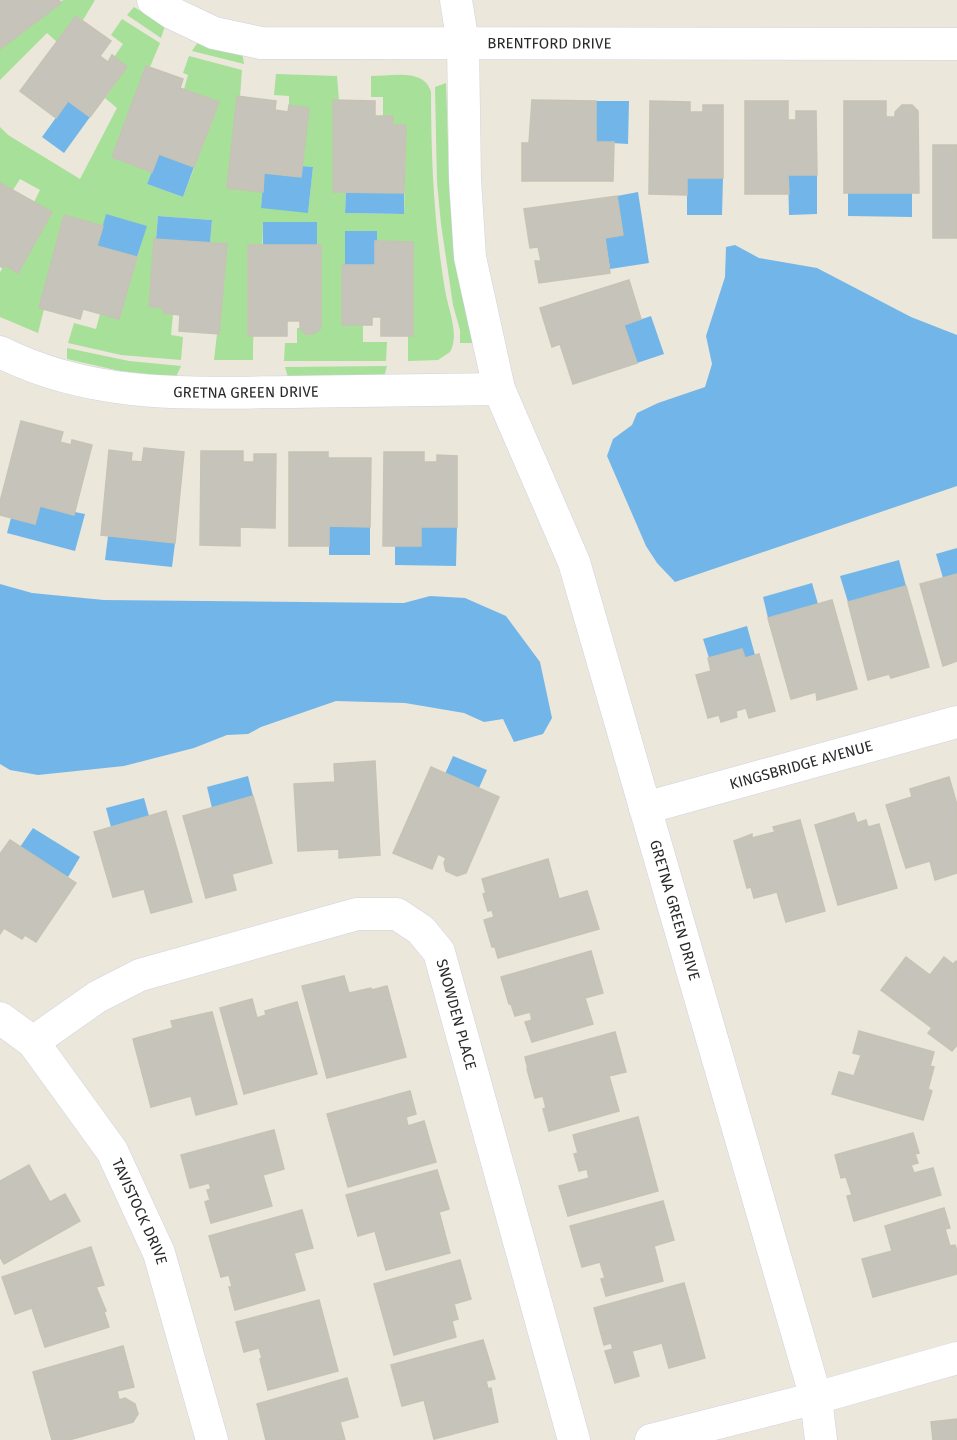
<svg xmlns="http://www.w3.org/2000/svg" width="957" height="1440" font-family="'Fira Sans',sans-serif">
<rect width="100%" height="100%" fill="#ebe7db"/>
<g fill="#a6e099">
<path d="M63 0H95L83 20 76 16 57 42 47 33 0 80V49Z"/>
<path d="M134 7 165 26 161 38 127 15Z"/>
<path d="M122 19 160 43 150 67 146 66 112 157 152 172 147 184 183 197 219 103 184 89 188 75 183 73 189 56 242 70 240 97H237L227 188 263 192 261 207 308 212 313 167 302 166 309 108 289 105V96L274 95 276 74 337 76 339 100 333 101V192H346L345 213 404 214 406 126 393 125 383 116V97H371V76C391 76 425 68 431 92 431 159 434 224 445 290 448 309 460 335 450 352L438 360 408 361V336H413L377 241V231H345V265H342V325H363V342H387L386 361H284L285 343H297V328H300L306 334 313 333 321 328V246L317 245V222H263C263 268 252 314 253 360H214L217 334H219L227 245 210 243 212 220 158 216 156 239H154L149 306 163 308V313L173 314 171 335 183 337 181 360 121 355 68 343 74 323 96 329 100 314 119 319 146 227 106 215 103 226 64 216 39 307 44 309 38 333 0 317V272L5 265 18 272 52 212 34 202 40 190 20 179 13 190 0 183V127L8 135 80 179 117 108 105 98 127 67 114 57 123 44 111 35Z"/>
<path d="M198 42 242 52 244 64 192 51Z"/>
<path d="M446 83 450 201 453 233 473 343H460V330L453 305 441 224 437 182 435 87Z"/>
<path d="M67 348 129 361 181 366 176 377 120 371 67 359Z"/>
<path d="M387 366 384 377H288L285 367Z"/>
</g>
<g fill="#72b6e9">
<path d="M68 101 90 117 64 153 42 137Z"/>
<path d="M596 101H629L628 144 596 142Z"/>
<path d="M159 154 194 167 183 197 147 184Z"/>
<path d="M302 166 313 167 308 213 261 208 264 173 300 177Z"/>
<path d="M788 175H817V214L789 215Z"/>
<path d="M687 178H723L722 215H687Z"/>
<path d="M346 192 404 193V214L345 213Z"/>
<path d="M638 192 649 263 610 269 605 238 623 235 617 196Z"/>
<path d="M848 193H912V217L848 216Z"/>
<path d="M106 214 147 226 137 257 97 246Z"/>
<path d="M158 216 212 220 210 243 156 239Z"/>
<rect x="263" y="222" width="54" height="23"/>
<path d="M345 231H377V241L375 242V265H345Z"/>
<path d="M735 245 759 258 817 268 911 317 957 335V486L675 582 657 563 646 546 607 456 613 439 632 425 637 413 658 403 705 387 712 364 706 336 725 277 726 247Z"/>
<path d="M651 316 664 354 637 363 624 325Z"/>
<path d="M40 506 74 515 75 512 85 514 75 551 7 533 11 518 35 524Z"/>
<path d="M329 526 370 527V555H329Z"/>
<path d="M421 527H457L456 566 395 565V545H421Z"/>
<path d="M108 536 175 543 172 567 105 560Z"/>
<path d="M957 548V574L943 578 936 554Z"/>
<path d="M899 560 906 586 848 602 840 576Z"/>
<path d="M812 583 818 604 768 618 763 597Z"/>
<path d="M0 584 32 593 104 600 404 603 430 596 465 598 506 616 540 662 552 718 543 734 514 742 503 719 484 722 464 713 405 703 336 701 261 727 248 734 227 735 194 748 124 766 38 775 10 770 0 764Z"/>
<path d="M747 626 755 655 745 658 742 649 709 658 703 639Z"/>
<path d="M453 756 487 770 479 788 445 774Z"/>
<path d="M248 776 253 796 212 808 207 787Z"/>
<path d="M144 798 149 816 111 827 106 808Z"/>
<path d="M33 828 80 857 68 877 20 847Z"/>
</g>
<g fill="#c6c3bb" stroke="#c6c3b5" stroke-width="1.5">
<path d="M0 0H59L61 3 0 49Z"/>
<path d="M76 16 111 41 100 56 108 62 112 55 127 67 90 117 68 101 56 118 20 91Z"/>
<path d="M146 66 183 79 180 88 219 102 194 167 159 154 152 172 112 157Z"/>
<path d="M237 96 276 101 275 110 288 112 289 105 309 108 301 177 264 173 263 192 227 188Z"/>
<path d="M333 100 375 101V116H393V125H406L404 193 333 192Z"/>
<path d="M532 100 596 101V142H614L613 181H522V143H529Z"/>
<path d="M650 101 690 102V112H703V105H723V178H687V195L649 194Z"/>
<path d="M745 101H788V120H796V111H816L817 175H788L789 194H745Z"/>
<path d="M844 101H886V117H895V112L902 105H912L918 111 919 193H844Z"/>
<rect x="933" y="145" width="24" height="93"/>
<path d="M0 183 52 212 18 273 5 265 3 268 0 266Z"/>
<path d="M617 196 623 235 605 238 610 273 539 283 535 261H541L538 247 530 248 524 209Z"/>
<path d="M64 215 103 226 97 246 137 257 119 319 83 309 80 319 39 308Z"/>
<path d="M154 239 227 244 219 334 179 331 180 315 163 313V308L149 306Z"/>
<path d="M375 241 413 242V336H381V317H372V325H342V265H375Z"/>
<path d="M248 245H321V328L313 334H305L300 328V321H287V336H248Z"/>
<path d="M629 280 641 319 624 325 637 363 573 384 560 344 552 347 540 308Z"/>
<path d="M21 421 63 432 60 442 71 445 72 440 92 445 74 515 40 506 35 524 0 515V502Z"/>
<path d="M144 448 184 452 175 543 101 535 109 450 132 453 131 461 142 462Z"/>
<path d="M201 451H243V462H254V454H276L275 528 240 527V546L200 545Z"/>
<path d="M289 452H328V458H371L370 527 329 526V546H289Z"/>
<path d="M384 452H424V462H437V455L457 456V527H421V546H383Z"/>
<path d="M957 574V661L943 666 920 584Z"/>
<path d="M906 586 929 667 891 678 889 674 868 680 848 602Z"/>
<path d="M832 600 857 689 817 700 816 692 791 699 768 618Z"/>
<path d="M742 649 745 658 759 654 775 711 749 718 746 708 736 711 737 717 721 722 719 715 708 718 696 675 711 671 708 658Z"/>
<path d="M375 761 380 855 339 858V849L298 851 294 784 335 782 334 764Z"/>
<path d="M431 767 499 797 466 873 457 876 446 871 444 863 446 858 438 854 432 869 393 853Z"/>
<path d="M949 777 957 805V873L935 880 930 861 906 868 886 805 912 797 910 789Z"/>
<path d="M253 796 272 863 232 874 236 890 206 898 183 816Z"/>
<path d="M166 811 192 902 151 913 144 889 113 897 94 832Z"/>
<path d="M854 813 857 823 866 820 868 827 879 824 897 888 838 905 815 825Z"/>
<path d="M800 820 825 911 786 922 777 892 754 898 751 887 747 888 734 841 752 834V838L775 832 773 827Z"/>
<path d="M10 840 76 883 36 942 25 935 22 939 4 928 0 934V854Z"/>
<path d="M548 859 559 899 587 891 599 929 498 958 495 947H492L484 920 494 917 492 910 488 911 483 894 486 893 482 879Z"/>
<path d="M591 951 603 993 585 998 593 1024 532 1042 525 1022 532 1020 530 1012 515 1016 511 1004H509L501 977Z"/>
<path d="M906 957 930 975 944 957 953 964 956 961 957 962V1045L952 1051 928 1033 932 1028 881 990Z"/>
<path d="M344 976 349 993 371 988 372 990 387 986 406 1057 327 1078 302 986Z"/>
<path d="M252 999 257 1018 266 1015 265 1011 297 1002 317 1074 244 1094 220 1008Z"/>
<path d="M212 1012 237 1104 196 1115 191 1096 151 1107 133 1039 173 1028 171 1021Z"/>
<path d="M859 1031 934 1052 930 1066 934 1067 928 1089 932 1091 923 1120 832 1094 839 1072 854 1076 861 1055 853 1053Z"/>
<path d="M615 1032 626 1072 609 1076 619 1111 549 1131 543 1109 546 1108 543 1096 535 1098 527 1069H528L525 1057Z"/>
<path d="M410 1091 416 1114 406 1117 408 1126 424 1121 436 1162 348 1187 327 1114Z"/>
<path d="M638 1117 658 1191 568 1216 559 1186 589 1178 587 1169 579 1171 574 1154 578 1153 573 1135Z"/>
<path d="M274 1130 284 1169 263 1175 272 1206 211 1223 205 1202 210 1200 207 1190 211 1189 209 1183 190 1188 181 1155Z"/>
<path d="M913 1133 919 1153 915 1154 918 1163 911 1165 914 1173 933 1168 941 1195 854 1221 847 1196 852 1195 846 1177 841 1178 835 1155Z"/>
<path d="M29 1165 50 1202 65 1194 80 1221 4 1264 0 1257V1181Z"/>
<path d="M437 1170 449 1209 439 1212 450 1253 386 1270 375 1231 358 1236 346 1195Z"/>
<path d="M663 1201 674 1240 654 1246 663 1281 606 1296 601 1279 605 1278 600 1262 582 1267 570 1226Z"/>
<path d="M944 1208 950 1228 945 1229 950 1246 955 1245 957 1251V1274L873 1297 862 1259 892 1251 885 1226Z"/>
<path d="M302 1210 313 1248 294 1253 305 1290 235 1310 229 1287H232L229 1275 221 1277 209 1236Z"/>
<path d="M91 1247 104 1285 96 1287 106 1311 104 1312 109 1327 45 1347 32 1308 15 1314 2 1277Z"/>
<path d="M460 1260 471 1299 454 1304 458 1319 452 1321 456 1337 394 1355 374 1284Z"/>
<path d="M684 1283 705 1358 669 1368 662 1343 632 1351 639 1376 615 1383 605 1351 613 1349 611 1343 604 1345 594 1308Z"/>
<path d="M319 1300 338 1371 268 1390 260 1359 262 1358 259 1348 244 1352 236 1322Z"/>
<path d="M483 1340 495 1379 486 1381 488 1389 491 1388 498 1422 434 1439 424 1400 402 1406 391 1365Z"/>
<path d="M123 1346 134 1387 117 1391 119 1400 125 1398 135 1404 138 1414 133 1422 69 1440H52L33 1372Z"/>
<path d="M347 1378 358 1417 340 1422 345 1440H266L257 1404Z"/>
<path d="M957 1419V1440H933L931 1422Z"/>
</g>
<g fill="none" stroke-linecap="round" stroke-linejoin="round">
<defs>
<g id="minor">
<path id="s1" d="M153 0 172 13 214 33 261 43 957 44"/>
<path id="s2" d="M456 0 463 44 465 179 470 257 499 389 574 562 816 1398 821 1440"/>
<path id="s3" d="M0 352C93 399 189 393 290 392 359 391 429 390 499 389"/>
<path id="s4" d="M645 808 957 722"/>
<path id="s5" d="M0 1018 33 1042 112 1151 159 1253 212 1440"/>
<path id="s6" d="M33 1042 97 997 140 975 357 914H397L421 930 439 952 574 1440"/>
<path d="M651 1440 816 1398 957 1358"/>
</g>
</defs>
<use href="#minor" stroke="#d1d1e1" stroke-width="33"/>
<use href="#minor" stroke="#fff" stroke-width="32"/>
</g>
<g text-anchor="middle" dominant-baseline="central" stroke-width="5" stroke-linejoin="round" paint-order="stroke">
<g font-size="15" fill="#292929" stroke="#fff">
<text stroke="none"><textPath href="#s1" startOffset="406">BRENTFORD DRIVE</textPath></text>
<text stroke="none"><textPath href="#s3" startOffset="252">GRETNA GREEN DRIVE</textPath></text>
<text stroke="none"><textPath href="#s4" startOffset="162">KINGSBRIDGE AVENUE</textPath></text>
<text stroke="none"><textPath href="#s2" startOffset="944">GRETNA GREEN DRIVE</textPath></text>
<text stroke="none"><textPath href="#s6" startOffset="514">SNOWDEN PLACE</textPath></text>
<text stroke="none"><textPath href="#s5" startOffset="242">TAVISTOCK DRIVE</textPath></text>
</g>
</g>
</svg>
